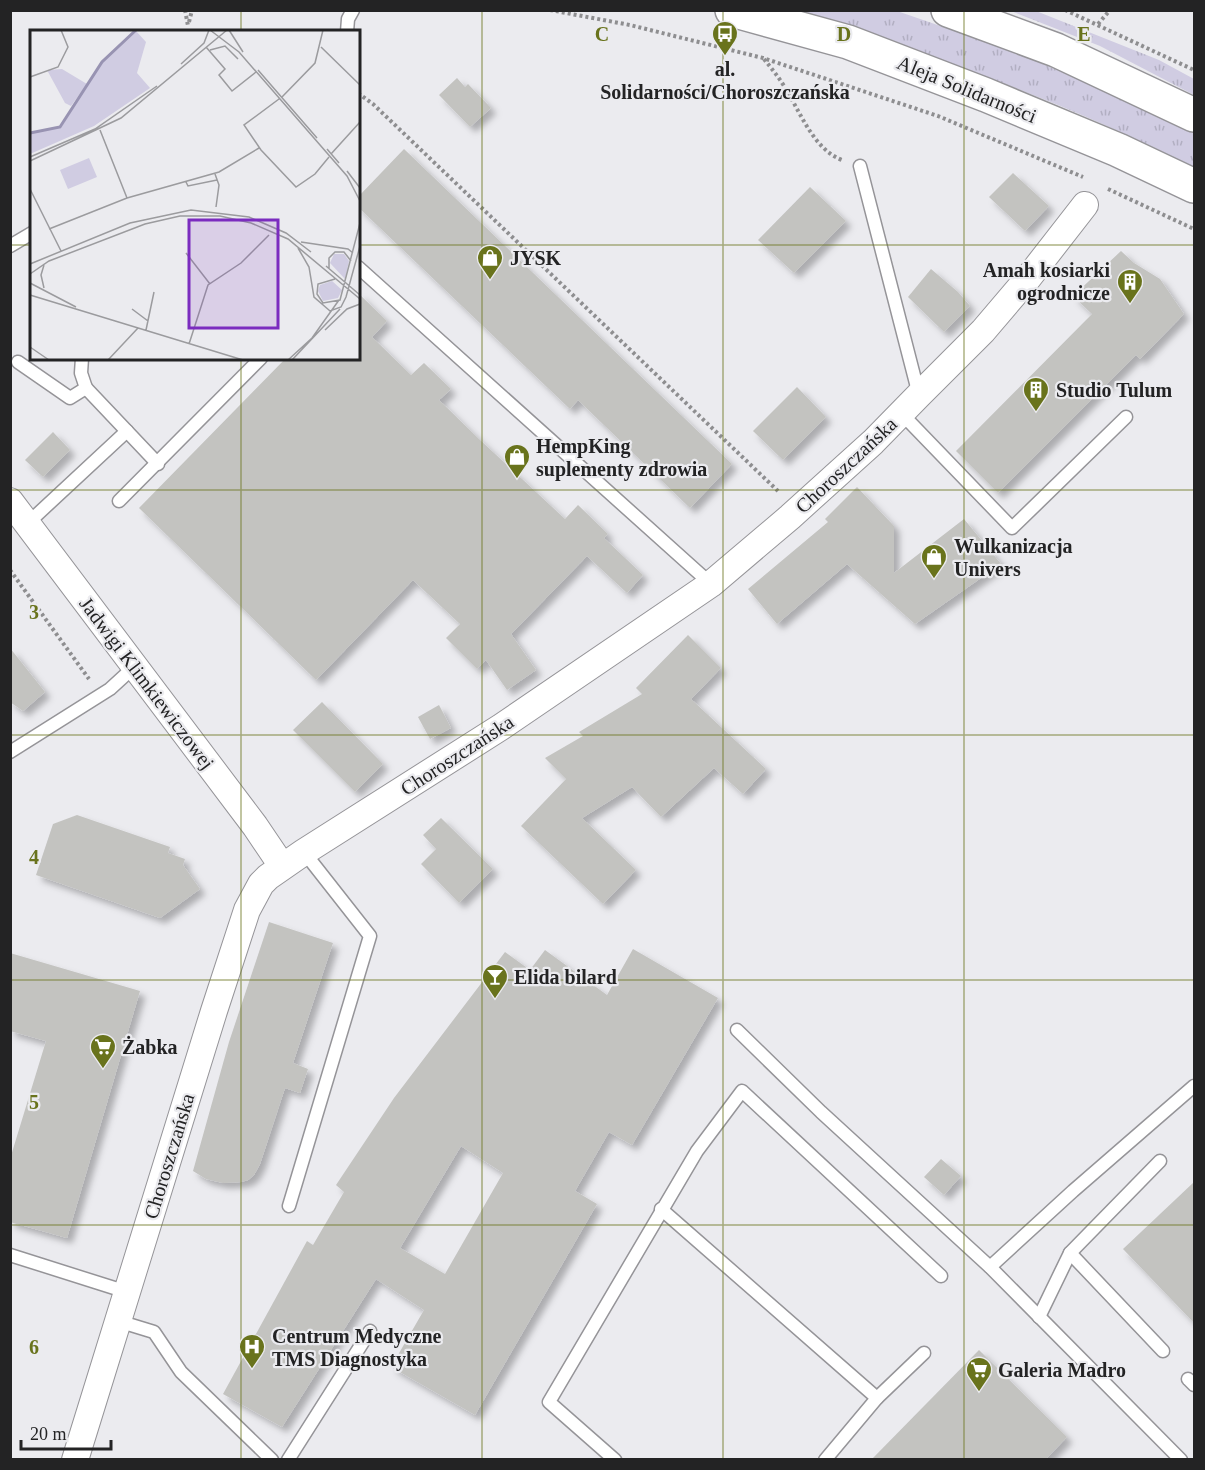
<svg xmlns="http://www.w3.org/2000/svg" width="1205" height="1470" font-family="'Times New Roman',serif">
<defs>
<pattern id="grass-tufts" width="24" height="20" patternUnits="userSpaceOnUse" patternTransform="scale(1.5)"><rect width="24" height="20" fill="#d0cce2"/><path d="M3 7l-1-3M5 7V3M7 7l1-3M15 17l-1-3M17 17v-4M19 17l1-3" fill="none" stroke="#b2afc2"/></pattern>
<filter id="shadow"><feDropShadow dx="5.5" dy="5.5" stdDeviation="3" flood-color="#0004"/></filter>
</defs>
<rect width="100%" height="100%" fill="#ebebef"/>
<g fill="url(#grass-tufts)">
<path d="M785 11H897L1010 50 1155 112 1194 134V167C1063 101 927 52 785 11Z"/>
<path d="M1011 11H1036L1159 60 1194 79V95L1100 46Z"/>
</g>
<g fill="#c3c3c0" fill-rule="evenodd" filter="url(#shadow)">
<path d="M457 78 465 87 468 84 491 108 470 127 439 95Z"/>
<path d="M404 149 732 464 690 508 578 400 570 409 358 207V197Z"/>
<path d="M1013 173 1049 206 1025 231 989 197Z"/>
<path d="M810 187 846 221 794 273 758 240Z"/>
<path d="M1121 251 1134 263 1160 279 1184 314 1140 359 1136 355 998 493 956 451 1092 314 1073 296Z"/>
<path d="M931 269 958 292 970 306 944 332 908 297Z"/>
<path d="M358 293 387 321 372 337 411 375 424 363 451 389 439 400 479 439 565 519 578 505 608 534 604 538 643 575 627 593 587 556 511 634 536 670 507 690 486 660 477 669 446 638 460 624 413 580 316 680 139 508 286 358H358Z"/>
<path d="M797 387 826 417 783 460 753 431Z"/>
<path d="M53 432 70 450 43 477 25 460Z"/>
<path d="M857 487 894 526V573L964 519 1001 564 915 624 847 564 777 624 748 589 828 522 825 519Z"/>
<path d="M688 635 721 668 691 699 766 769 743 794 714 768 661 817 632 787 582 818 636 870 603 904 521 826 566 779 545 758 583 736 579 732 642 694 636 688Z"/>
<path d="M10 648 45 692 23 711 10 702Z"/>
<path d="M322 702 383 764 355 792 293 730Z"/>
<path d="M439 705 451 728 430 739 418 717Z"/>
<path d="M77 815 170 847 168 853 185 859 183 865 200 889 160 918 36 875 53 824Z"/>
<path d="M441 818 493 869 459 903 421 864 436 849 423 835Z"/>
<path d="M269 922 333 943 293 1063 308 1069 300 1093 285 1088 260 1164 254 1175 248 1180 241 1182 223 1183 206 1179 193 1171 229 1042Z"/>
<path d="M633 949 718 998 632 1145 609 1132 575 1191 597 1204 475 1415 391 1367 424 1310 376 1279 282 1427 223 1394 307 1241 313 1245 344 1192 336 1185 394 1098 505 952 530 970 545 950 607 995ZM461 1146 503 1173 445 1274 400 1248Z"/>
<path d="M10 953 140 991 67 1238 10 1222V1159L46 1041 10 1031Z"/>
<path d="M941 1159 961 1176 944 1195 924 1177Z"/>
<path d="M1194 1182V1323L1123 1249Z"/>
<path d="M979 1350 1067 1437 1045 1460H871Z"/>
</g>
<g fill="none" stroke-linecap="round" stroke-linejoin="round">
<defs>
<g id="lane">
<path d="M347 32 348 19 353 10"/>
<path d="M860 166 919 395"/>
<path d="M10 246 32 233"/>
<path d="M358 267 711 584"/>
<path d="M82 358 81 373 86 388"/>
<path d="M18 362 70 398 86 388 158 464"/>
<path d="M901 413 1012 528 1126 417"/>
<path d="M119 501 261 358"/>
<path d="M28 523 127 431"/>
<path d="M10 752 110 689 134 667"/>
<path d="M737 1030 821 1112 990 1267 1181 1460"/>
<path d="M289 1206 370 936 304 852"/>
<path d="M661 1209 877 1398 825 1460"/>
<path d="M1070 1253 1163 1351"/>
<path d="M10 1255 127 1292"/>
<path d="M990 1267 1073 1191 1194 1086"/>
<path d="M1039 1317 1070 1253 1160 1161"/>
<path d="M118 1321 154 1332 181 1372 272 1460"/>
<path d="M1188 1379 1194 1385"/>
<path d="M877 1398 924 1353"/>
<path d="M288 1460 370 1331"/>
<path d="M615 1460 549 1402 697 1151 742 1091 941 1276"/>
</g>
<g id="street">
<path d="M10 501 255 826 282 866"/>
<path d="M75 1460 214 1011 247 910 261 884 268 877 304 852 501 727 711 584 790 517 873 442 919 395 983 331 1029 277 1085 205"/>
</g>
<g id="secondary">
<path d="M732 10 848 42 986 95 1118 150 1194 186"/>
<path d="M948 10 1056 50 1194 115"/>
</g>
</defs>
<use href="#lane" stroke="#959498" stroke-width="15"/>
<use href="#street" stroke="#959498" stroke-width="28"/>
<use href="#secondary" stroke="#959498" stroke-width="36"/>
<g stroke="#8e8e90" stroke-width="4" stroke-dasharray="3 3" stroke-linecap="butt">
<path d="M185 10 188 26"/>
<path d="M550 10 630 25 763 58 938 116 1083 177"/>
<path d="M1065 10 1194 70"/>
<path d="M189 22 192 10"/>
<path d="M1098 24 1110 10"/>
<path d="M764 59C771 68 778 76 784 86 800 111 813 149 842 160"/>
<path d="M358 93 373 104 778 491"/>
<path d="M1108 189 1194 229"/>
<path d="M10 570 89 679"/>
</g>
<use href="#lane" stroke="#fff" stroke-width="12"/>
<use href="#street" stroke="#fff" stroke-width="26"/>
<use href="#secondary" stroke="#fff" stroke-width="33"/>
</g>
<path fill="none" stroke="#69731c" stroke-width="1.5" stroke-opacity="0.55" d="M241 10V32M482 10V1460M723 10V1460M964 10V1460M10 245H32M358 245H1194M241 358V1460M10 490H1194M10 735H1194M10 980H1194M10 1225H1194"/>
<defs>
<symbol id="bus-pin" viewBox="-11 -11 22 30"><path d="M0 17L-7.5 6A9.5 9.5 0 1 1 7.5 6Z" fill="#69731c" stroke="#ebebef"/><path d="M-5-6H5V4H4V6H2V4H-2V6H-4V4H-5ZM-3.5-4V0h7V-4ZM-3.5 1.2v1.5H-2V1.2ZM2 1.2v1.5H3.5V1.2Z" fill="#fff"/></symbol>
<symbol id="shop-pin" viewBox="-11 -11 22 30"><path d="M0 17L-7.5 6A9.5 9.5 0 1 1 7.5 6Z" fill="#69731c" stroke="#ebebef"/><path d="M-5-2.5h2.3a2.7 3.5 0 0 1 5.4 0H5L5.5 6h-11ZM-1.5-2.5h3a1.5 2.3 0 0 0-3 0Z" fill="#fff"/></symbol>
<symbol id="building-pin" viewBox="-11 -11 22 30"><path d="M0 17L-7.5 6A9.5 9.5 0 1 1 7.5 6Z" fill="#69731c" stroke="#ebebef"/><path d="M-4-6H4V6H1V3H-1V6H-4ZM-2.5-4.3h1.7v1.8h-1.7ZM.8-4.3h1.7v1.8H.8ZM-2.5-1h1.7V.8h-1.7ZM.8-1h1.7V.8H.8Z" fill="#fff"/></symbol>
<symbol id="bar-pin" viewBox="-11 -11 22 30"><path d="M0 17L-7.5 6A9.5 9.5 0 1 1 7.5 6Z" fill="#69731c" stroke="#ebebef"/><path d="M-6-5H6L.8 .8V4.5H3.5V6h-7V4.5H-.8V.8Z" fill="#fff"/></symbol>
<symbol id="supermarket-pin" viewBox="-11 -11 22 30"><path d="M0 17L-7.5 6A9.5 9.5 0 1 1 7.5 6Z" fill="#69731c" stroke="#ebebef"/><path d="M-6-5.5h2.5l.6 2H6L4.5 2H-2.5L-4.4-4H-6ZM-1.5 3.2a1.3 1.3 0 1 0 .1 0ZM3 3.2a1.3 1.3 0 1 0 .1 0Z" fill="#fff"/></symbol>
<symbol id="hospital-pin" viewBox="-11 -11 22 30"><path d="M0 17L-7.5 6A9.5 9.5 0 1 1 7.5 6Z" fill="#69731c" stroke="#ebebef"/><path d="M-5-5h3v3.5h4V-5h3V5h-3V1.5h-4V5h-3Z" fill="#fff"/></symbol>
</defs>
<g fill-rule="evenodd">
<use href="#bus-pin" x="710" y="19" width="30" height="40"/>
<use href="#shop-pin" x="475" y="243" width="30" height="40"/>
<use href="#building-pin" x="1115" y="267" width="30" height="40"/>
<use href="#building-pin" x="1021" y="375" width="30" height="40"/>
<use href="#shop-pin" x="502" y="442" width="30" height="40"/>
<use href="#shop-pin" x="919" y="542" width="30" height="40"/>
<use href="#bar-pin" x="480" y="962" width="30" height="40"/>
<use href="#supermarket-pin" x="88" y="1032" width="30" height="40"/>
<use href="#hospital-pin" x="237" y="1332" width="30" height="40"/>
<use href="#supermarket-pin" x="964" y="1355" width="30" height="40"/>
</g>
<g text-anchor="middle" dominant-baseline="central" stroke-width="4.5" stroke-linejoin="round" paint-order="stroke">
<g font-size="20" font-weight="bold" fill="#232324" stroke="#ebebef" text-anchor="start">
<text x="725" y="69" text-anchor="middle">al.<tspan x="725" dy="23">Solidarności/Choroszczańska</tspan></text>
<text x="510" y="258">JYSK</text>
<text x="1110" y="270" text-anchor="end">Amah kosiarki<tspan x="1110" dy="23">ogrodnicze</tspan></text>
<text x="1056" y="390">Studio Tulum</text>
<text x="536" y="446">HempKing<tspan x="536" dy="23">suplementy zdrowia</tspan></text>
<text x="954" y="546">Wulkanizacja<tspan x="954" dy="23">Univers</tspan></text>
<text x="514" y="977">Elida bilard</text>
<text x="122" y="1047">Żabka</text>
<text x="272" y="1336">Centrum Medyczne<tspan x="272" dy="23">TMS Diagnostyka</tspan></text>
<text x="998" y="1370">Galeria Madro</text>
</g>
<g font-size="20" fill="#232324" stroke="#ebebef">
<text transform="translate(967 89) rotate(22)">Aleja Solidarności</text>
<text transform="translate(846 465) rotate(-43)">Choroszczańska</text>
<text transform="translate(147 683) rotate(53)">Jadwigi Klimkiewiczowej</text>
<text transform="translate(457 755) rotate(-33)">Choroszczańska</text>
<text transform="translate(169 1156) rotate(-73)">Choroszczańska</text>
</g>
</g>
<g transform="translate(30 30)">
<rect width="330" height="330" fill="#ebebef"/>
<path d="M32 39 57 54 41 76 35 73 17 40ZM304 224H314L319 231 315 249 300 233ZM302 251 312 260 308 268 293 271 288 261 290 255Z" fill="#d0cce2"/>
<path d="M106 1 116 12 107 43 120 58 64 96 0 124V103L32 96 72 32ZM59 128 67 147 38 159 30 140Z" fill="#d0cce2"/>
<path fill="none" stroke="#9893b2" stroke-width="3" d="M0 103 30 97 72 32 106 0"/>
<path fill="none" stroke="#9b9b9e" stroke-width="1.5" d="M180 0 209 22 317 146 330 171M199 0 213 22M176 17 195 39 189 45 202 61 226 42M291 17 330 55M180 20 195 16 208 29M151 34 174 13 179 0M228 40 287 108M0 47 28 37 38 17 31 0M252 67 285 33 293 0M249 69 214 95 231 120 266 157 285 144 299 127M70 100 97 168M297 119 309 133M301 124 330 92M0 127 65 99 127 56M0 131 91 88 197 0M317 141 330 158M185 144 189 155 186 177M156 152 158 156 187 150M0 159 31 221M19 199 97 168 189 142 229 118M271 212 318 219 323 223M268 218 279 237 284 267 300 281 311 277 316 267 330 216M156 223 180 254M0 234 100 193 161 180 219 187 256 203 281 222M14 235 11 245 14 258M330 235V259M296 236 330 265M299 238V228L305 222H314L321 231M0 244 19 231 115 194 150 186H190L221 193 258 209 330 269M305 249 288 254 287 264 293 273 310 270 330 193M0 253 46 277M0 265 213 330M102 279 118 291M116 300 124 262M295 300 317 279 330 274M159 314 178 255 211 233 239 205M0 317 19 330M78 330 108 298M258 330 282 308 309 270M262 330 310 279"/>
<path fill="#7b2cbf" fill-opacity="0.15" stroke="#7b2cbf" stroke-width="3" d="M159 190H248V298H159Z"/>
<rect width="330" height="330" fill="none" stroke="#232324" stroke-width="3"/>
</g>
<g font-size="20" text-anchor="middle" font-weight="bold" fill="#69731c" stroke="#ebebef" stroke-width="4.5" stroke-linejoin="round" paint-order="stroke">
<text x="602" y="41">C</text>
<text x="844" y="41">D</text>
<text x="1084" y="41">E</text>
<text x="34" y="619">3</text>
<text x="34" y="864">4</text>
<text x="34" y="1109">5</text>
<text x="34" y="1354">6</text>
</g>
<rect width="1205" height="1470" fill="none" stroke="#232324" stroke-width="24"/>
<path d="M21 1440v9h90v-9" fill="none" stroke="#232324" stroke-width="3"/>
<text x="30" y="1440" font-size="18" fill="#232324" stroke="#ebebef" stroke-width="4.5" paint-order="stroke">20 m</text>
</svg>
